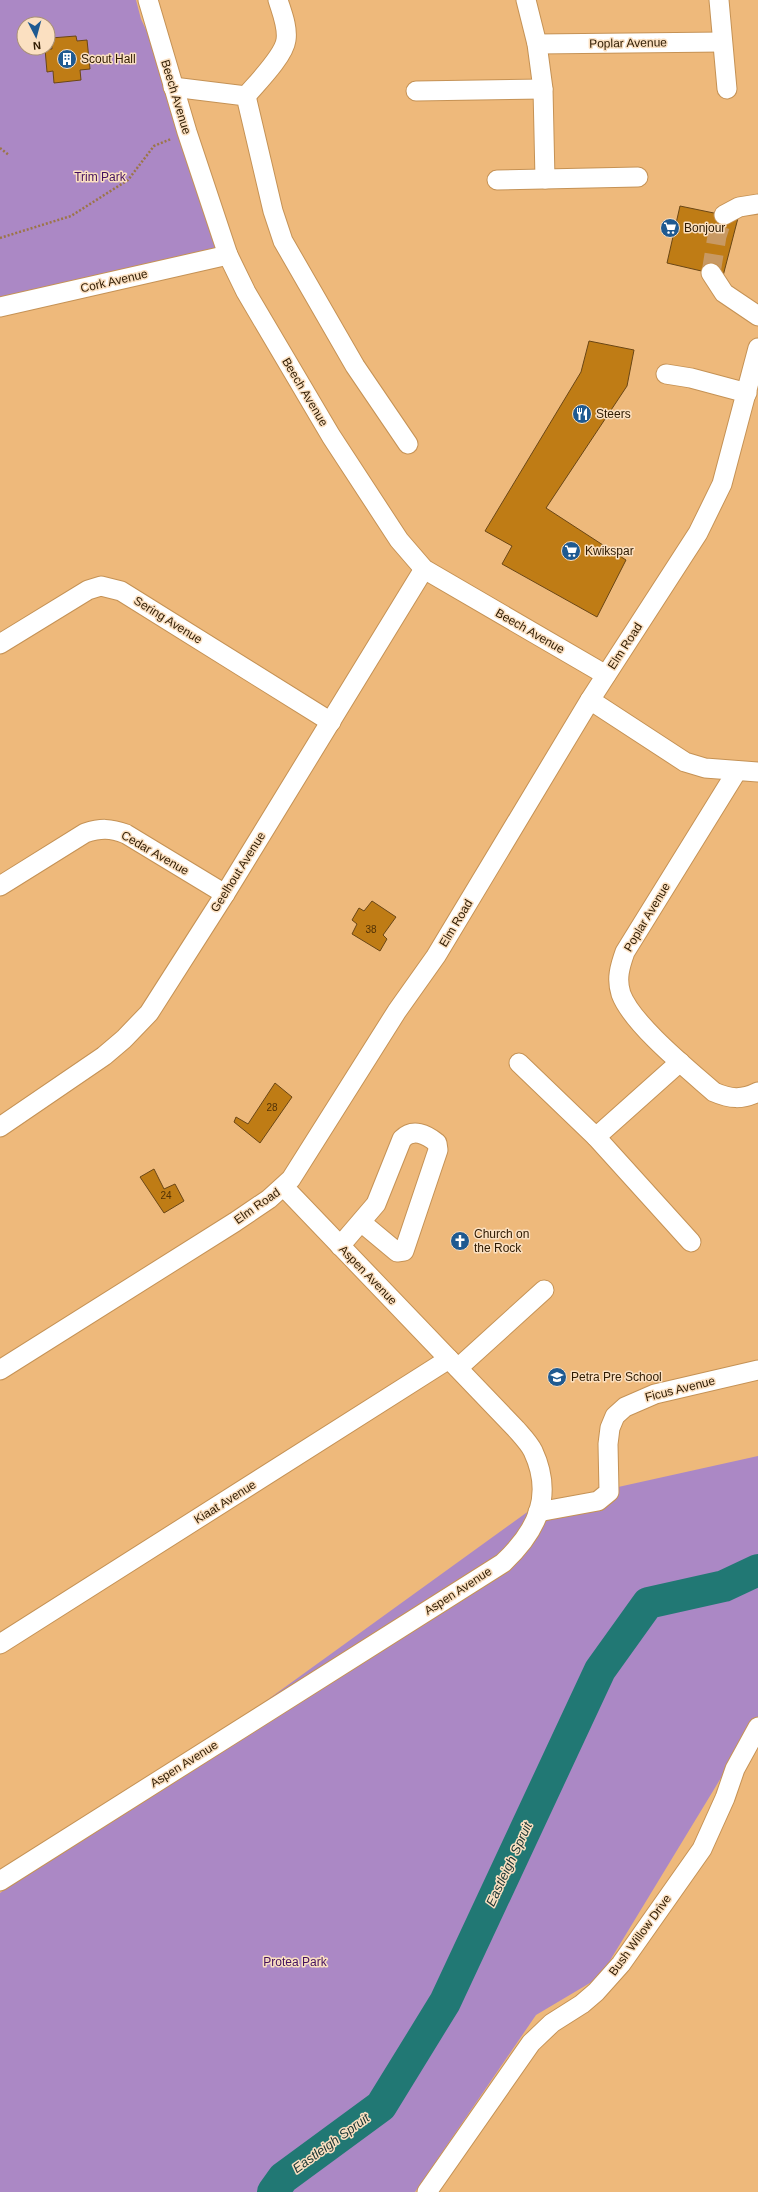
<svg xmlns="http://www.w3.org/2000/svg" width="758" height="2192" font-family="Helvetica,sans-serif">
<rect width="100%" height="100%" fill="#eeb97b"/>
<g fill="#ab88c5" fill-rule="evenodd">
<path d="M0 0H136L141 19 154 47 228 252 0 306ZM24 24H48V48H24Z"/>
<path d="M758 1456V1717L600 1977 536 2015 415 2192H0V1893L537 1505Z"/>
</g>
<g fill="none" stroke-linecap="round" stroke-linejoin="round">
<path stroke="#217874" stroke-width="32" d="M273 2192 283 2178 381 2106 445 2002 600 1670 648 1603 724 1586 758 1570"/>
</g>
<g fill="#bf7c15" stroke="#6a4615">
<path d="M76 36 77 41 87 40 90 69 80 70 81 80 54 83 53 71 47 72 45 49H52L51 38Z"/>
<path d="M680 206 738 218 723 276 667 263Z"/>
<path d="M589 341 634 350 627 386 546 508 626 560 597 617 502 564 512 546 485 531 581 372Z"/>
<path d="M372 901 396 917 383 935 387 939 380 951 352 934 357 924 352 920 359 908 364 911Z"/>
<path d="M275 1083 292 1097 260 1143 234 1122 236 1117 248 1124Z"/>
<path d="M154 1169 164 1189 175 1184 184 1201 164 1213 140 1177Z"/>
</g>
<g fill="none" stroke-linecap="round" stroke-linejoin="round">
<path stroke="#c89963" stroke-width="19" stroke-dasharray="19 10" stroke-linecap="butt" d="M711 273 717 236 724 215"/>
<defs>
<g id="minor">
<path d="M148 0 187 132 228 255 246 292 331 436 399 540 424 569 606 675"/>
<path d="M526 0 537 44 543 89 545 179"/>
<path d="M719 0 727 89"/>
<path d="M537 44 722 42"/>
<path d="M173 87 246 96 273 211 283 241 355 366 408 444"/>
<path d="M416 91 543 89"/>
<path d="M246 96C257 83 284 56 286 40 288 27 282 13 278 0"/>
<path d="M497 180 638 177"/>
<path d="M724 215 739 207 758 204"/>
<path d="M711 273 724 293 758 316"/>
<path d="M0 307 228 255"/>
<path d="M666 374 691 378 747 393"/>
<path d="M0 644 88 590 101 586 121 591 331 722"/>
<path d="M590 700 685 762 705 768 758 772"/>
<path d="M737 771 625 952C620 966 616 979 621 994 632 1024 689 1070 714 1092 730 1099 742 1100 758 1092"/>
<path d="M0 886 85 833C101 828 110 828 126 834L225 894"/>
<path d="M519 1063 596 1137 680 1062"/>
<path d="M0 1127 104 1056 124 1039 149 1013 225 894 424 569"/>
<path d="M596 1137 691 1242"/>
<path d="M340 1246 376 1204 402 1139C413 1128 426 1134 437 1143L438 1150 404 1251 397 1252 361 1222"/>
<path d="M458 1368 544 1290"/>
<path d="M0 1370 235 1222 269 1199 291 1179 397 1011 436 956 590 700 698 533 722 484 758 348"/>
<path d="M538 1512 598 1501 609 1492 608 1444 610 1428 615 1416 625 1407 655 1394 758 1370"/>
<path d="M0 1644 449 1359"/>
<path d="M0 1881 503 1563C537 1531 554 1496 533 1451 529 1443 522 1436 516 1429L284 1187"/>
<path d="M427 2192 531 2043 552 2023 582 2004 596 1992 621 1964 702 1849 725 1798 735 1769 758 1727"/>
</g>
</defs>
<use href="#minor" stroke="#c59255" stroke-width="21"/>
<g stroke="#9c7547" stroke-width="2.5" stroke-dasharray="2 2" stroke-linecap="butt">
<path d="M0 148 9 155"/>
<path d="M0 238 71 216 128 180 154 146 171 139"/>
</g>
<use href="#minor" stroke="#fff" stroke-width="19"/>
</g>
<defs>
<symbol id="building-disc" viewBox="-11 -11 22 22"><circle r="9.5" fill="#1f5a91" stroke="#fbe0c1"/><path d="M-4-6H4V6H1V3H-1V6H-4ZM-2.5-4.3h1.7v1.8h-1.7ZM.8-4.3h1.7v1.8H.8ZM-2.5-1h1.7V.8h-1.7ZM.8-1h1.7V.8H.8Z" fill="#fff"/></symbol>
<symbol id="supermarket-disc" viewBox="-11 -11 22 22"><circle r="9.5" fill="#1f5a91" stroke="#fbe0c1"/><path d="M-6-5.5h2.5l.6 2H6L4.5 2H-2.5L-4.4-4H-6ZM-1.5 3.2a1.3 1.3 0 1 0 .1 0ZM3 3.2a1.3 1.3 0 1 0 .1 0Z" fill="#fff"/></symbol>
<symbol id="restaurant-disc" viewBox="-11 -11 22 22"><circle r="9.5" fill="#1f5a91" stroke="#fbe0c1"/><path d="M-5-6h1v4h1v-4h1v4h1v-4h1v5L-1.5 .5V6h-2V.5L-5-1ZM5-6V6H3V1.5H1.5Q1.5-4 5-6Z" fill="#fff"/></symbol>
<symbol id="church-disc" viewBox="-11 -11 22 22"><circle r="9.5" fill="#1f5a91" stroke="#fbe0c1"/><path d="M-1.2-6h2.4v3.5h3.3v2.4h-3.3V6h-2.4V-.1h-3.3v-2.4h3.3Z" fill="#fff"/></symbol>
<symbol id="school-disc" viewBox="-11 -11 22 22"><circle r="9.5" fill="#1f5a91" stroke="#fbe0c1"/><path d="M0-5L7-2L0 1L-7-2ZM-4 1L0 2.5L4 1V4Q0 6-4 4Z" fill="#fff"/></symbol>
</defs>
<g fill-rule="evenodd">
<use href="#building-disc" x="56" y="48" width="22" height="22"/>
<use href="#supermarket-disc" x="659" y="217" width="22" height="22"/>
<use href="#restaurant-disc" x="571" y="403" width="22" height="22"/>
<use href="#supermarket-disc" x="560" y="540" width="22" height="22"/>
<use href="#church-disc" x="449" y="1230" width="22" height="22"/>
<use href="#school-disc" x="546" y="1366" width="22" height="22"/>
</g>
<g text-anchor="middle" dominant-baseline="central" stroke-width="3" stroke-linejoin="round" paint-order="stroke">
<g font-size="10" fill="#523206">
<text x="371" y="929">38</text>
<text x="272" y="1107">28</text>
<text x="166" y="1195">24</text>
</g>
<g font-size="12" fill="#2e1a01" stroke="#fbe0c1">
<text transform="translate(628 43) rotate(-1)">Poplar Avenue</text>
<text transform="translate(176 97) rotate(73)">Beech Avenue</text>
<text transform="translate(114 281) rotate(-13)">Cork Avenue</text>
<text transform="translate(305 392) rotate(59)">Beech Avenue</text>
<text transform="translate(168 620) rotate(32)">Sering Avenue</text>
<text transform="translate(530 631) rotate(30)">Beech Avenue</text>
<text transform="translate(625 646) rotate(-57)">Elm Road</text>
<text transform="translate(155 853) rotate(30)">Cedar Avenue</text>
<text transform="translate(238 872) rotate(-58)">Geelhout Avenue</text>
<text transform="translate(647 917) rotate(-59)">Poplar Avenue</text>
<text transform="translate(456 923) rotate(-59)">Elm Road</text>
<text transform="translate(257 1206) rotate(-35)">Elm Road</text>
<text transform="translate(368 1275) rotate(46)">Aspen Avenue</text>
<text transform="translate(680 1389) rotate(-14)">Ficus Avenue</text>
<text transform="translate(225 1502) rotate(-32)">Kiaat Avenue</text>
<text transform="translate(458 1591) rotate(-33)">Aspen Avenue</text>
<text transform="translate(184 1764) rotate(-32)">Aspen Avenue</text>
<text transform="translate(640 1935) rotate(-54)">Bush Willow Drive</text>
</g>
<g font-size="12" fill="#2e1a01" stroke="#fbe0c1" text-anchor="start">
<text x="81" y="59">Scout Hall</text>
<text x="684" y="228">Bonjour</text>
<text x="596" y="414">Steers</text>
<text x="585" y="551">Kwikspar</text>
<text x="474" y="1234">Church on<tspan x="474" dy="14">the Rock</tspan></text>
<text x="571" y="1377">Petra Pre School</text>
</g>
<g font-size="12" fill="#43115f" stroke="#fbe0c1">
<text x="100" y="177">Trim Park</text>
<text x="295" y="1962">Protea Park</text>
</g>
<g font-size="13" font-style="italic" fill="#193432" stroke="#fbe0c1">
<text transform="translate(509 1864) rotate(-65)">Eastleigh Spruit</text>
<text transform="translate(331 2143) rotate(-36)">Eastleigh Spruit</text>
</g>
</g>
<g transform="translate(36 36) rotate(174)"><circle r="19" fill="#fbe0c1" stroke="#a99174"/>
<path d="M0-3L7 15L0 10L-7 15Z" fill="#1f5a91"/>
<text y="-6" font-size="11" font-weight="bold" text-anchor="middle" fill="#2e1a01">N</text>
</g>
</svg>
